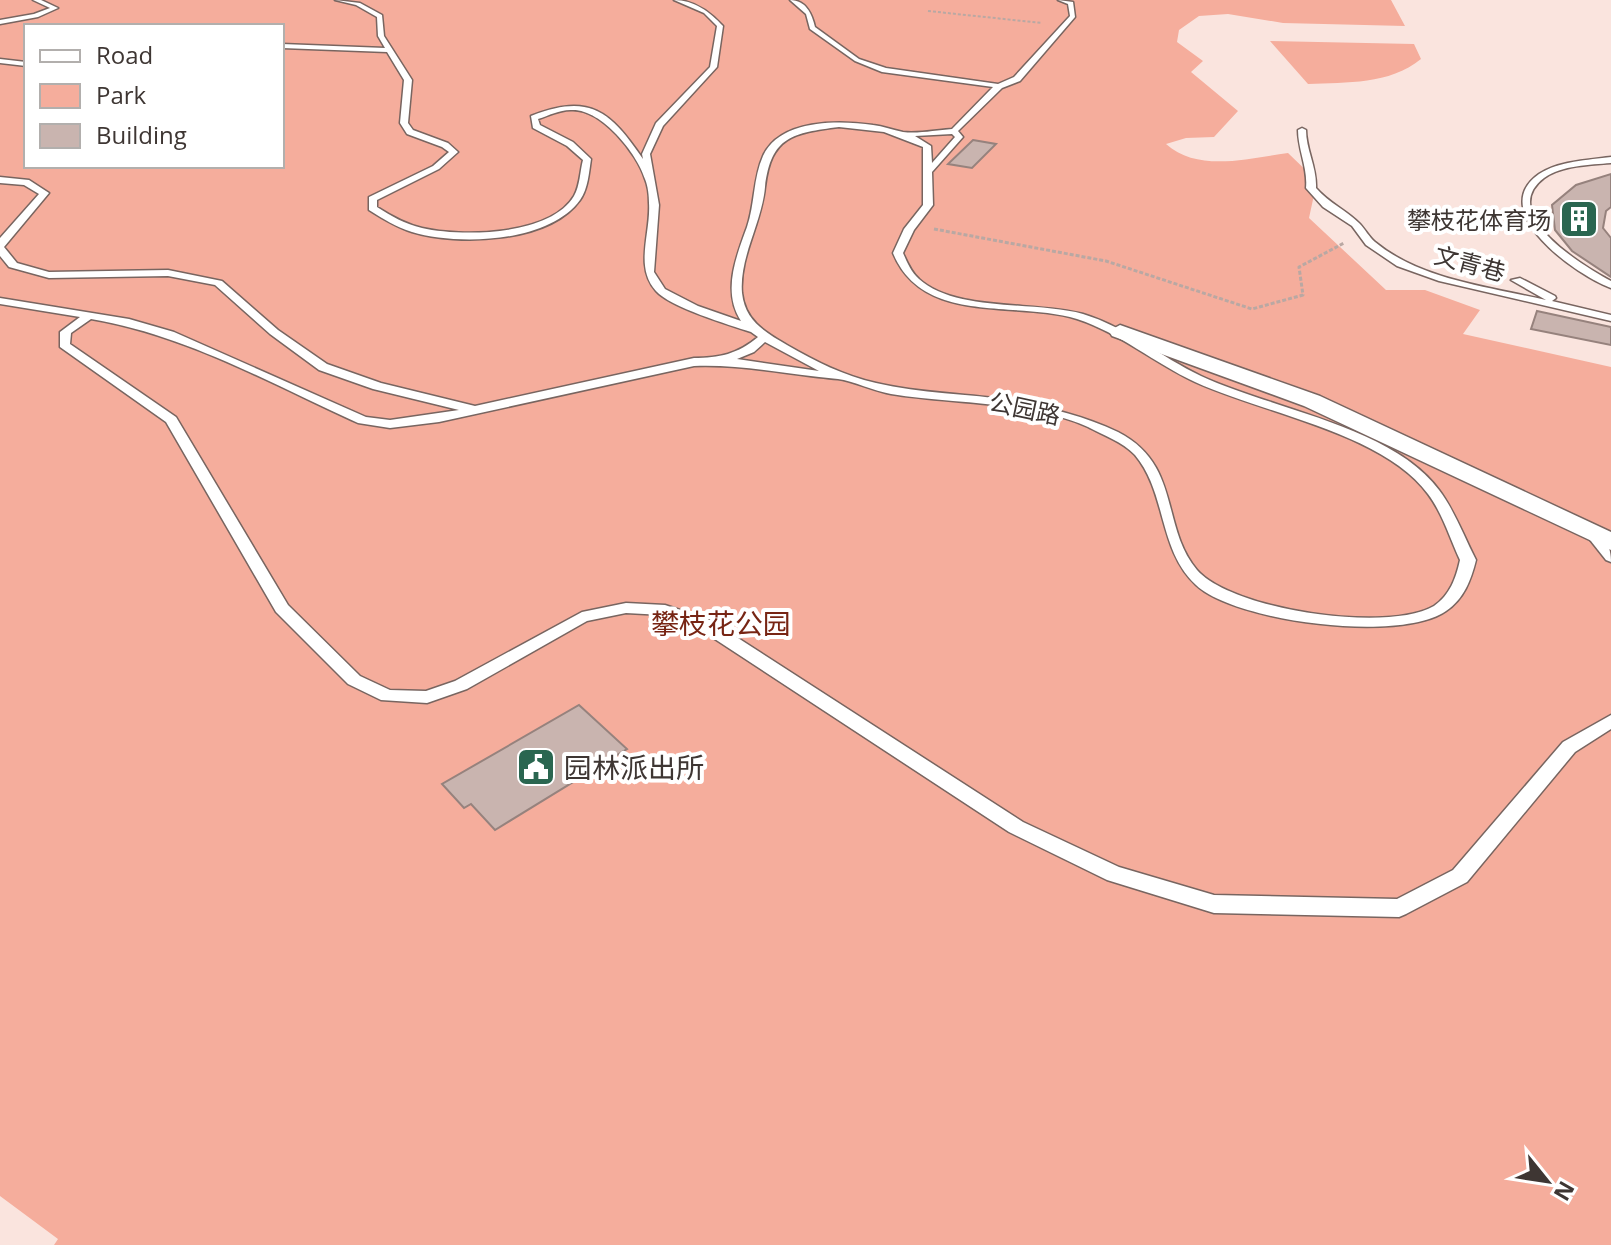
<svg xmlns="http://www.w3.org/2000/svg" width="1611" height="1245" font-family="'Open Sans','Noto Sans SC',sans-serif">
<rect width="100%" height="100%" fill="#fae4de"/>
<g fill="#f5ad9c" fill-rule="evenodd">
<path d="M0 0H1391L1405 26 1283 23 1228 14 1199 16 1179 30 1177 42 1203 61 1191 72 1238 111 1214 137 1186 138 1166 144C1198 173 1249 158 1288 153L1317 181 1309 218 1386 290H1425L1480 310 1463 334 1611 367V1245H54L58 1239 0 1196ZM26 26H282V166H26Z"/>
<path d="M1270 41 1414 44 1421 59C1389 85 1347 82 1308 84Z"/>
</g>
<g fill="#c9b4af" stroke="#96827d" stroke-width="2">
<path d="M973 140 996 144 972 168 948 164Z"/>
<path d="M1611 174V207L1606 211 1603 228 1611 238V277L1572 251 1555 230 1552 205 1576 185Z"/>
<path d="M1537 311 1611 327V345L1531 329Z"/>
<path d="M579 705 627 749 495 830 471 804 464 808 442 784Z"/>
</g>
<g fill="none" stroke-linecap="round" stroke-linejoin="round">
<defs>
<g id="service">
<path d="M33 0H41L58 8 38 17 0 24V20L34 14 50 8Z"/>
<path d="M335 0 360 3 382 15 384 36 412 80 408 123 413 130 448 143 458 152 439 169 377 200V207C391 216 405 224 422 228 461 237 550 236 574 196 580 186 580 171 583 160L567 146 533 128 531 116C590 93 610 111 643 159L642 154 656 123 710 67 717 26 704 13 674 0C694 0 710 12 723 26L717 67 663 126 650 154 659 205 654 272 665 289 698 306 741 321C722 292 736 257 747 227 755 204 753 178 763 156 780 119 839 120 873 125 883 126 893 130 903 132 918 134 937 130 952 129L993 87 882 72 855 61 810 29 806 14 790 0C806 0 812 14 815 27L859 59 886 68 998 84 1014 77 1070 16 1068 4 1058 0 1073 2 1075 17 1020 81 1002 88 958 131 963 137 932 172 933 205 914 230 903 253C907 262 911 272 919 279 955 312 1036 301 1083 314 1126 327 1161 357 1201 376 1271 409 1392 426 1439 490 1455 511 1464 537 1476 560 1471 580 1464 599 1446 611 1401 643 1235 622 1196 585 1158 550 1167 493 1135 455 1123 442 1103 435 1088 427 1031 401 952 404 891 394 874 391 853 381 838 379 791 375 742 364 694 366L439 422 390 428 358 423C272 384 186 335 91 319L71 333 70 344 176 417 288 605 360 676 390 690 426 691 455 681 582 612 626 603 665 605 710 620 1023 822 1119 867 1214 895 1397 899 1453 870 1563 742 1611 715V729L1575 752 1467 882 1406 914 1399 917 1214 913 1107 880 1009 832 698 628 663 615 626 613 587 621 467 689 427 703 381 700 348 684 276 612 166 422 60 347V332L80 317 0 304V298L129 319 174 332 366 417 390 420 459 410 373 389 319 370 270 334 215 285 168 276 49 278 9 267 0 256V238L39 194 24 185 0 183V177L29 180 49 193 4 247 17 263 49 272 168 270 222 281 278 330 327 364 381 383 475 406 694 358C719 358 738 354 758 337L751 332C729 325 670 307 656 291 634 267 651 233 649 203 649 196 648 186 645 179 637 153 602 110 573 110 561 109 550 115 538 119L540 125 573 142 591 159C589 172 588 189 580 200 549 243 458 246 412 232 396 227 383 219 369 210V197L433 166 449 152 442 147 407 134 400 123 404 80 387 52 282 48V44L385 48 378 36 377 17 356 5ZM839 127 884 132 923 147V205L904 229 893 253C923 326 1015 300 1077 319 1120 333 1154 363 1195 382 1262 413 1384 433 1428 494 1443 514 1450 539 1460 560 1456 578 1450 595 1434 606 1388 633 1232 610 1197 570 1160 526 1182 465 1118 432 1085 416 1050 408 1014 401 968 393 921 394 876 383 844 376 815 361 787 345 765 332 745 321 742 293 739 257 762 223 765 187 771 136 793 133 839 127ZM952 134 955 137 932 163 931 146 915 136ZM765 342 819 371 737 359 754 352Z"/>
<path d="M0 59 26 62V66L0 63Z"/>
<path d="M1302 128 1306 130C1306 150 1317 167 1316 188 1330 204 1345 209 1359 223 1365 229 1369 237 1375 242 1421 280 1490 287 1546 300L1511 280 1520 278 1555 296 1556 298 1552 301 1611 315V321L1439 281 1397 266 1366 245 1352 226 1323 207 1306 188C1308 168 1298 150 1298 130Z"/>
<path d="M1611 157V163C1590 165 1562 165 1544 178 1496 214 1585 267 1611 281V288C1578 276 1485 212 1539 174 1559 161 1588 160 1611 157Z"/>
<path d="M1590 527C1605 532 1611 547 1611 562L1606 560 1583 531Z"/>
</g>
<path id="minor" d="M1120 325 1320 396 1611 532V550L1304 406 1112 336 1109 331Z"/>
</defs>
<use href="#service" stroke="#786560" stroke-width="3"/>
<use href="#minor" stroke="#786560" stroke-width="3"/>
<path stroke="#b9a8a3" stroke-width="2" stroke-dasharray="3 2" stroke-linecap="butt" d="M928 11 1042 23"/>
<path stroke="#b9a8a3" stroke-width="3" stroke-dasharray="4 2" stroke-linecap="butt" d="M934 229 1106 261 1252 309 1303 295 1299 267 1344 243"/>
<use href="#service" fill="#fff" fill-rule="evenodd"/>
<use href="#minor" fill="#fff" fill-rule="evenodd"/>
</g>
<defs>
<symbol id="building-square" viewBox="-11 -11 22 22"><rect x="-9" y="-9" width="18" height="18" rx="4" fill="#2a6650" stroke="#fff"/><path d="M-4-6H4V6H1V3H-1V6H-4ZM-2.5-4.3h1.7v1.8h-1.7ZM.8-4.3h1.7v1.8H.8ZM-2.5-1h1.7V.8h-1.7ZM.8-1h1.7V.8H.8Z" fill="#fff"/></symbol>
<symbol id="civic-square" viewBox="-11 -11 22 22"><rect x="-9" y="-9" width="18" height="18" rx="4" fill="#2a6650" stroke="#fff"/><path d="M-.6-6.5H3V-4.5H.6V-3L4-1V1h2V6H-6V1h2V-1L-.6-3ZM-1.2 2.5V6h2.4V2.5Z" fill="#fff"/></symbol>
</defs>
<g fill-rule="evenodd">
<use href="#building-square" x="1557" y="197" width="44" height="44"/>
<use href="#civic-square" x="514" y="745" width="44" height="44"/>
</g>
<g text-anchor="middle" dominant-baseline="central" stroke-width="8" stroke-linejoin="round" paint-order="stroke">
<g font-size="24" fill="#3e3633" stroke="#fff" text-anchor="end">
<text x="1551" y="219">攀枝花体育场</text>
</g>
<g font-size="24" fill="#3e3633" stroke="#fff">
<text transform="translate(1470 263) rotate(15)">文青巷</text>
<text transform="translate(1025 408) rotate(12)">公园路</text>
</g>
<g font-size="28" fill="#772514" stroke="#fff">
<text x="721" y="623">攀枝花公园</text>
</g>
<g font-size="28" fill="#3e3633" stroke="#fff" text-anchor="start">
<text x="564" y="767">园林派出所</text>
</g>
</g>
<rect x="24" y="24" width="260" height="144" fill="#ffffff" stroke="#b2afad" stroke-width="2"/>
<rect x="40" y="50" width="40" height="12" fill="#ffffff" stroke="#b2afad" stroke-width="2"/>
<text x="96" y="64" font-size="24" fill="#3e3633">Road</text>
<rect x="40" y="84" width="40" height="24" fill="#f5ad9c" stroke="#b2afad" stroke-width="2"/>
<text x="96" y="104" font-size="24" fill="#3e3633">Park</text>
<rect x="40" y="124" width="40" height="24" fill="#c9b4af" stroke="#b2afad" stroke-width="2"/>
<text x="96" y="144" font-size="24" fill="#3e3633">Building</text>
<g transform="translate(1547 1181) rotate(120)" stroke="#ffffff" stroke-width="6" paint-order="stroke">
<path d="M0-6L14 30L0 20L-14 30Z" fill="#3e3633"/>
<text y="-12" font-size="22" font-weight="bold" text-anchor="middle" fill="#3e3633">N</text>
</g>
</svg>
